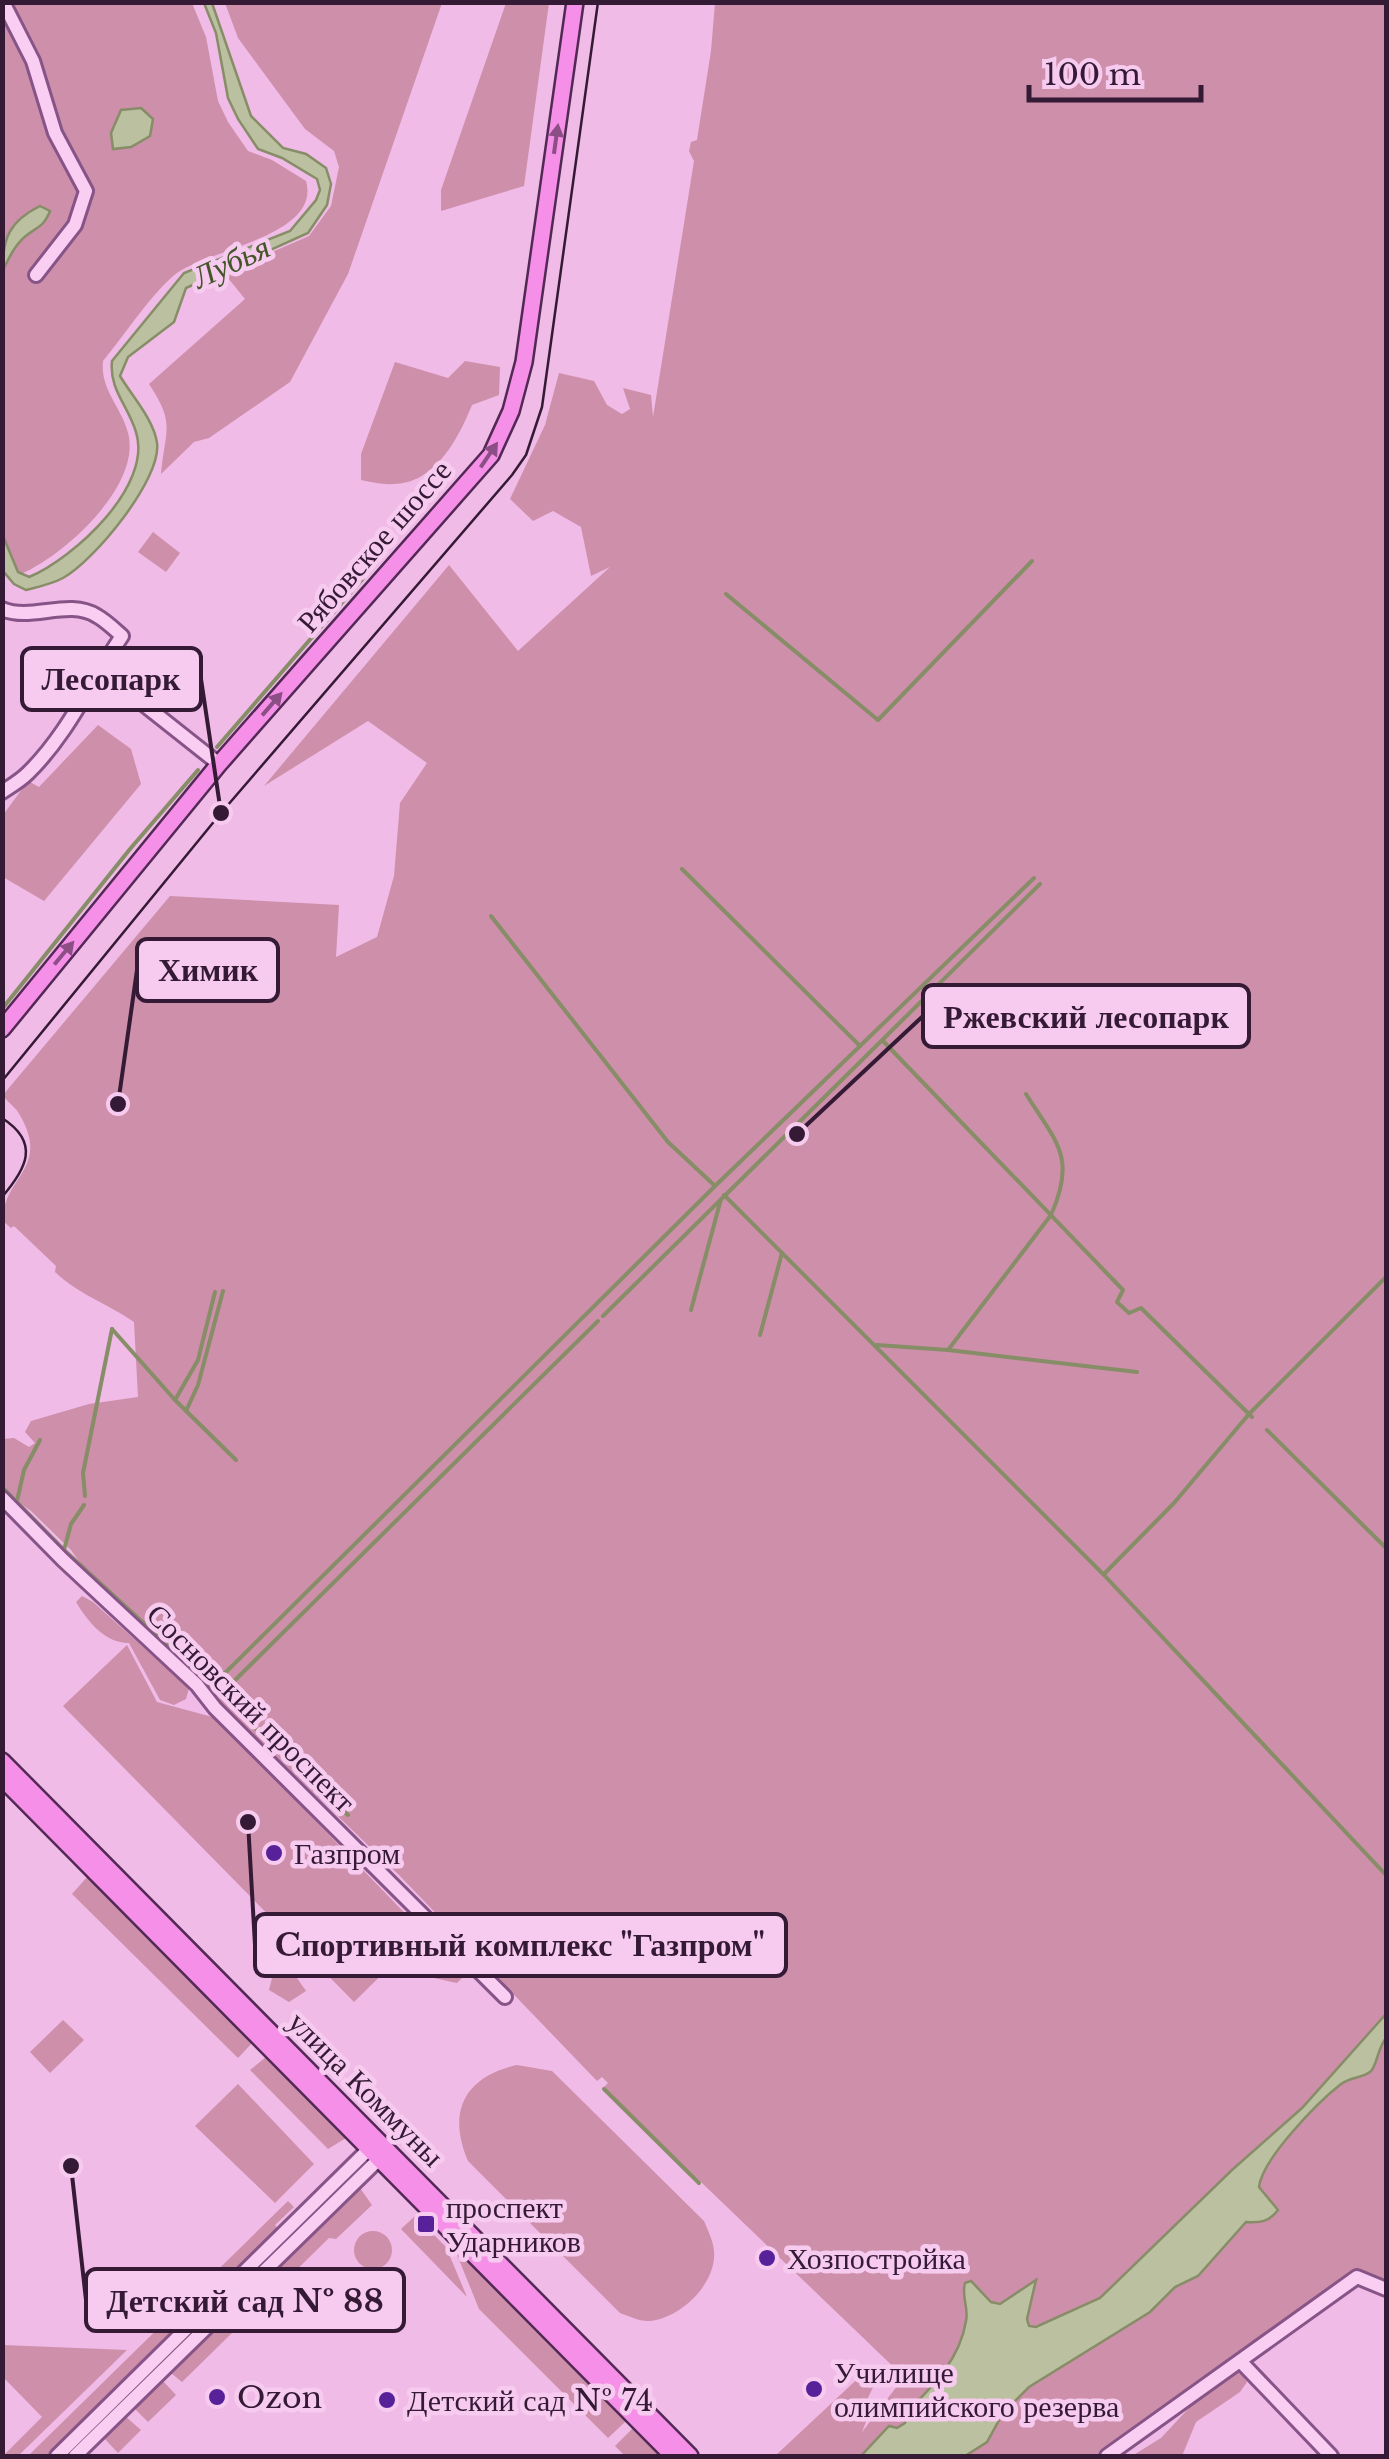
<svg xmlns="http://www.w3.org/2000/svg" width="1389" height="2459" font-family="'Libre Baskerville',serif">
<rect width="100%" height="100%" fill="#f0bbe7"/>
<g fill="#cd8faa">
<path d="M2 3H192L206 37 218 101 228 122 248 151 272 160 306 181C322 238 202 249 172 277 146 301 126 333 103 361 100 390 121 406 128 433 142 485 65 555 21 574L11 569 2 554Z"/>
<path d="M225 3H442L348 274 290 382 209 438 194 442 161 474C165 429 176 425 149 384L245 299 224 273 309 236 331 206 339 167 334 151 305 129 238 38Z"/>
<path d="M506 3H549L524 186 441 211V190Z"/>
<path d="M715 3H1386V2287L1351 2278 1111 2450 1095 2456H775L867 2370 878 2377 865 2404 869 2414 862 2432 904 2377 603 2088 608 2083 602 2077 597 2081 399 1875 218 1701 220 1698 207 1685 191 1677 94 1583 71 1550 31 1511 3 1491V1439L14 1438 29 1447 35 1443 25 1432 31 1421 89 1404 138 1397 134 1322C108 1304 78 1294 55 1272L56 1266 14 1226 11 1228 3 1221C2 1176 53 1169 18 1112 14 1106 6 1101 3 1095L170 896 339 905 336 957 377 937 394 876 400 803 427 763 368 721 264 786 449 565 518 651 610 567 591 576 581 527 553 511 533 521 510 499 545 425 559 373 594 381 607 405 622 414 630 409 623 388 651 395 653 417 694 161 689 151 691 142 697 140 711 51Z"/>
<path d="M465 361 500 367 499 395 472 405C458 439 435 484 393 484 383 485 372 482 361 480V454L395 362 448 378Z"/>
<path d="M153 532 180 553 166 572 138 552Z"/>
<path d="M98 725 131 749 141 784 44 901 3 877V815L28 781 39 787Z"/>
<path d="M82 1596 93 1602 189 1688 186 1699 174 1705 160 1700 129 1643C105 1643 88 1622 76 1602Z"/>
<path d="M127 1645 157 1702 216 1718 424 1933 354 2002 63 1706Z"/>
<path d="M88 1876 253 2042 238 2058 72 1894Z"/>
<path d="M426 1937 466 1974 457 1983 411 1973 401 1964Z"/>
<path d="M290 1968 306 1991 289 2002 269 1990 272 1978Z"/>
<path d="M63 2020 84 2040 50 2073 30 2052Z"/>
<path d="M266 2057 346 2138 328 2149 250 2070Z"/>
<path d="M517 2065 552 2071 704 2221C708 2231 713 2240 714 2251 717 2283 681 2318 650 2321 640 2322 629 2316 620 2313L468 2161C447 2112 464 2077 517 2065Z"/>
<path d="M238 2084 314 2164 275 2203 195 2126Z"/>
<path d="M360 2188 372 2205 336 2239 329 2238 182 2382 171 2373Z"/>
<path d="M288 2201 294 2207 275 2225 280 2231 50 2456H28Z"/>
<path d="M415 2216 446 2247 467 2297 401 2229Z"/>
<circle cx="373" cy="2250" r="19"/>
<path d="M453 2245 626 2421 608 2438 479 2309Z"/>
<path d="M3 2345 127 2350 18 2456H3L42 2417 3 2377Z"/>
<path d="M1239 2370 1247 2382 1240 2392 1196 2422 1182 2456H1132L1161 2438 1202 2394Z"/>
<path d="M163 2381 176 2395 148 2422 135 2409Z"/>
<path d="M126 2417 141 2430 118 2453 104 2438Z"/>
<path d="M633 2428H634L662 2456H625L615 2446Z"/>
</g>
<g fill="#bbc0a0" stroke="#868d67" stroke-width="2.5">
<path d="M204 3H212L251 116 283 148 306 154 326 168 331 184 327 205 308 233 186 288 174 322 128 357 120 376C132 396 154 420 157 443 162 479 93 562 63 578 52 584 38 587 26 590L14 584 3 571V536L18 572 29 577C74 558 153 486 136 432 128 405 109 390 112 361L184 273 290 231 316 200 320 190 317 179 282 158 258 149 238 119 228 98 216 33Z"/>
<path d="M141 108 153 119 150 136 131 147 113 149 111 133 121 110Z"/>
<path d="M40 206 50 211C44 226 39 226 27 235 15 244 9 258 3 270 2 238 10 221 40 206Z"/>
<path d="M1386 2014V2038C1377 2049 1377 2067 1370 2072 1362 2078 1350 2077 1341 2084 1318 2102 1262 2159 1259 2187L1278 2210C1269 2222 1260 2223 1246 2222L1198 2276 1175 2287 1150 2312 1029 2387 1003 2413 987 2442 965 2456H861L889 2426 897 2428 905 2423 907 2412C933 2386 960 2359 966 2321 969 2308 961 2296 965 2283L971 2281 991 2302 1000 2304 1036 2280 1027 2319 1029 2326 1036 2327 1100 2298 1232 2170 1302 2108Z"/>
</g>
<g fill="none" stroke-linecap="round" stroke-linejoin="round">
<g stroke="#868d67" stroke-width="4">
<path d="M726 594 878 720 1032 561"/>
<path d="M217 747 378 561"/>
<path d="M682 869 860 1046"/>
<path d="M491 916 668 1142 714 1185"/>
<path d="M2 1009 130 849 198 770"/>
<path d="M883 1041 1123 1290 1117 1302 1129 1313 1141 1308 1252 1417"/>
<path d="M724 1195 1104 1575 1386 1875"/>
<path d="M691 1310 721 1199"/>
<path d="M603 1316 1040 884"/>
<path d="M112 1329 175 1400 236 1460"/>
<path d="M760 1335 782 1253"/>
<path d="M877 1345 948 1350 1051 1215C1077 1157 1056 1142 1026 1094"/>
<path d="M948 1350 1137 1372"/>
<path d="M175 1400 198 1360 215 1292"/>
<path d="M186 1411 198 1385 223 1291"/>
<path d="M1267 1430 1386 1548"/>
<path d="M2 1487 64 1550 212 1686 715 1186 1034 878"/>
<path d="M85 1496 83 1473 112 1329"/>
<path d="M17 1501 24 1470 40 1440"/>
<path d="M64 1550 71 1524 84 1505"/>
<path d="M1104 1574 1174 1503 1249 1414 1386 1277"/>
<path d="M348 1815 220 1695 598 1321"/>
<path d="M604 2089 699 2183"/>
</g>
<defs>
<g id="minor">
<path d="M3 2 33 61 55 133 86 191 75 225 36 275"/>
<path d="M2 609C32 622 68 598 97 616 106 621 114 629 122 636 91 681 68 734 28 773 20 781 11 786 2 792"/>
<path d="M99 669 219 764"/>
<path d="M2 1498 63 1560 197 1685 215 1708 505 1997"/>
<path d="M1242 2363 1331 2456"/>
<path d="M57 2456 369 2149 375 2147"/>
<path d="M75 2456 379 2159 381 2152"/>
<path d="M1107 2456 1357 2277 1386 2289"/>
</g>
<g id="major">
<path d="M2 1029 219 764 491 455 511 411 524 362 575 2"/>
<path d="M2 1761 690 2456"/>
<path d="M2 1778 673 2456"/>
</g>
</defs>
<use href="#minor" stroke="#875487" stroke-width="18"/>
<use href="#major" stroke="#512954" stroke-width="20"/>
<use href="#minor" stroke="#facef3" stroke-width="12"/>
<use href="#major" stroke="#f68fe7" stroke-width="15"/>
<g stroke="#341a35" stroke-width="2.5">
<path d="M2 1081 221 813 512 475 526 455 542 407 598 2"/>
<path d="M2 1118C41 1143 26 1169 2 1197"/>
</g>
</g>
<defs><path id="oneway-solid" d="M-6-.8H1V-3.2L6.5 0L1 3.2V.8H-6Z" transform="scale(2.5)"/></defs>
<g fill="#8b4f85">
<use href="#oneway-solid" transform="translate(556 139) rotate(-82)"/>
<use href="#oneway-solid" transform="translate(489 455) rotate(-56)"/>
<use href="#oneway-solid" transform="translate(272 704) rotate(-49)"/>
<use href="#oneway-solid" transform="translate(64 953) rotate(-50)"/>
</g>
<g fill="#572299" stroke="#f7cbef" stroke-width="4">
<circle cx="274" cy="1853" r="10"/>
<rect x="416" y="2214" width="20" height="20" rx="5"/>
<circle cx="767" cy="2258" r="10"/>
<circle cx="814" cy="2389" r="10"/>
<circle cx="217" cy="2397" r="10"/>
<circle cx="387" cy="2400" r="10"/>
</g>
<g text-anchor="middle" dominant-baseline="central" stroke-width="9" stroke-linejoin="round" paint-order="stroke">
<g font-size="30" fill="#341a35" stroke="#f7cbef">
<text transform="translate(374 546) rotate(-49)">Рябовское шоссе</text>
<text transform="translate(251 1708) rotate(45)">Сосновский проспект</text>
<text transform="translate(366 2089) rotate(45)">улица Коммуны</text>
</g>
<g font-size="30" fill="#341a35" stroke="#f7cbef" text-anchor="start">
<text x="294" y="1853">Газпром</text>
<text x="446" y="2207">проспект<tspan x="446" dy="34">Ударников</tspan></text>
<text x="787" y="2258">Хозпостройка</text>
<text x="834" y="2372">Училище<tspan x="834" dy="34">олимпийского резерва</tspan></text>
<text x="237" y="2397">Ozon</text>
<text x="407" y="2400">Детский сад № 74</text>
</g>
<g font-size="32" font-style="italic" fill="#445628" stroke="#f7cbef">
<text transform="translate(231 262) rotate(-25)">Лубья</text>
</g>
</g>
<path fill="none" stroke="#341a35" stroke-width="4" d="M221 813L201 679M118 1104L137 970M797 1134L923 1016M248 1822L255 1945M71 2166L86 2300"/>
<g fill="#341a35" stroke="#f7cbef" stroke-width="4">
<circle cx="221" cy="813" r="10"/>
<circle cx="118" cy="1104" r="10"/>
<circle cx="797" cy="1134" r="10"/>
<circle cx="248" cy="1822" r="10"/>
<circle cx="71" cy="2166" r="10"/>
</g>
<g fill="#f7cbef" stroke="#341a35" stroke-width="4">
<rect x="22" y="648" width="179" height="62" rx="10"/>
<rect x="137" y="939" width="141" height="62" rx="10"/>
<rect x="923" y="985" width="326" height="62" rx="10"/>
<rect x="255" y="1914" width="531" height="62" rx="10"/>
<rect x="86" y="2269" width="318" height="62" rx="10"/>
</g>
<g font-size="32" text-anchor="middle" font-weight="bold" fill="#341a35">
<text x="111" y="690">Лесопарк</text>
<text x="208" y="981">Химик</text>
<text x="1086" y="1028">Ржевский лесопарк</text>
<text x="520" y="1956">Cпортивный комплекс "Газпром"</text>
<text x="245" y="2312">Детский сад № 88</text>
</g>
<rect width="1389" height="2459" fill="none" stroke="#341a35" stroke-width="10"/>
<path d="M1029 85v15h172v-15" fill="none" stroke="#341a35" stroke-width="5"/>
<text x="1044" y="85" font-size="30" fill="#341a35" stroke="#f7cbef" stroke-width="8" paint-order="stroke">100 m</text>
</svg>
